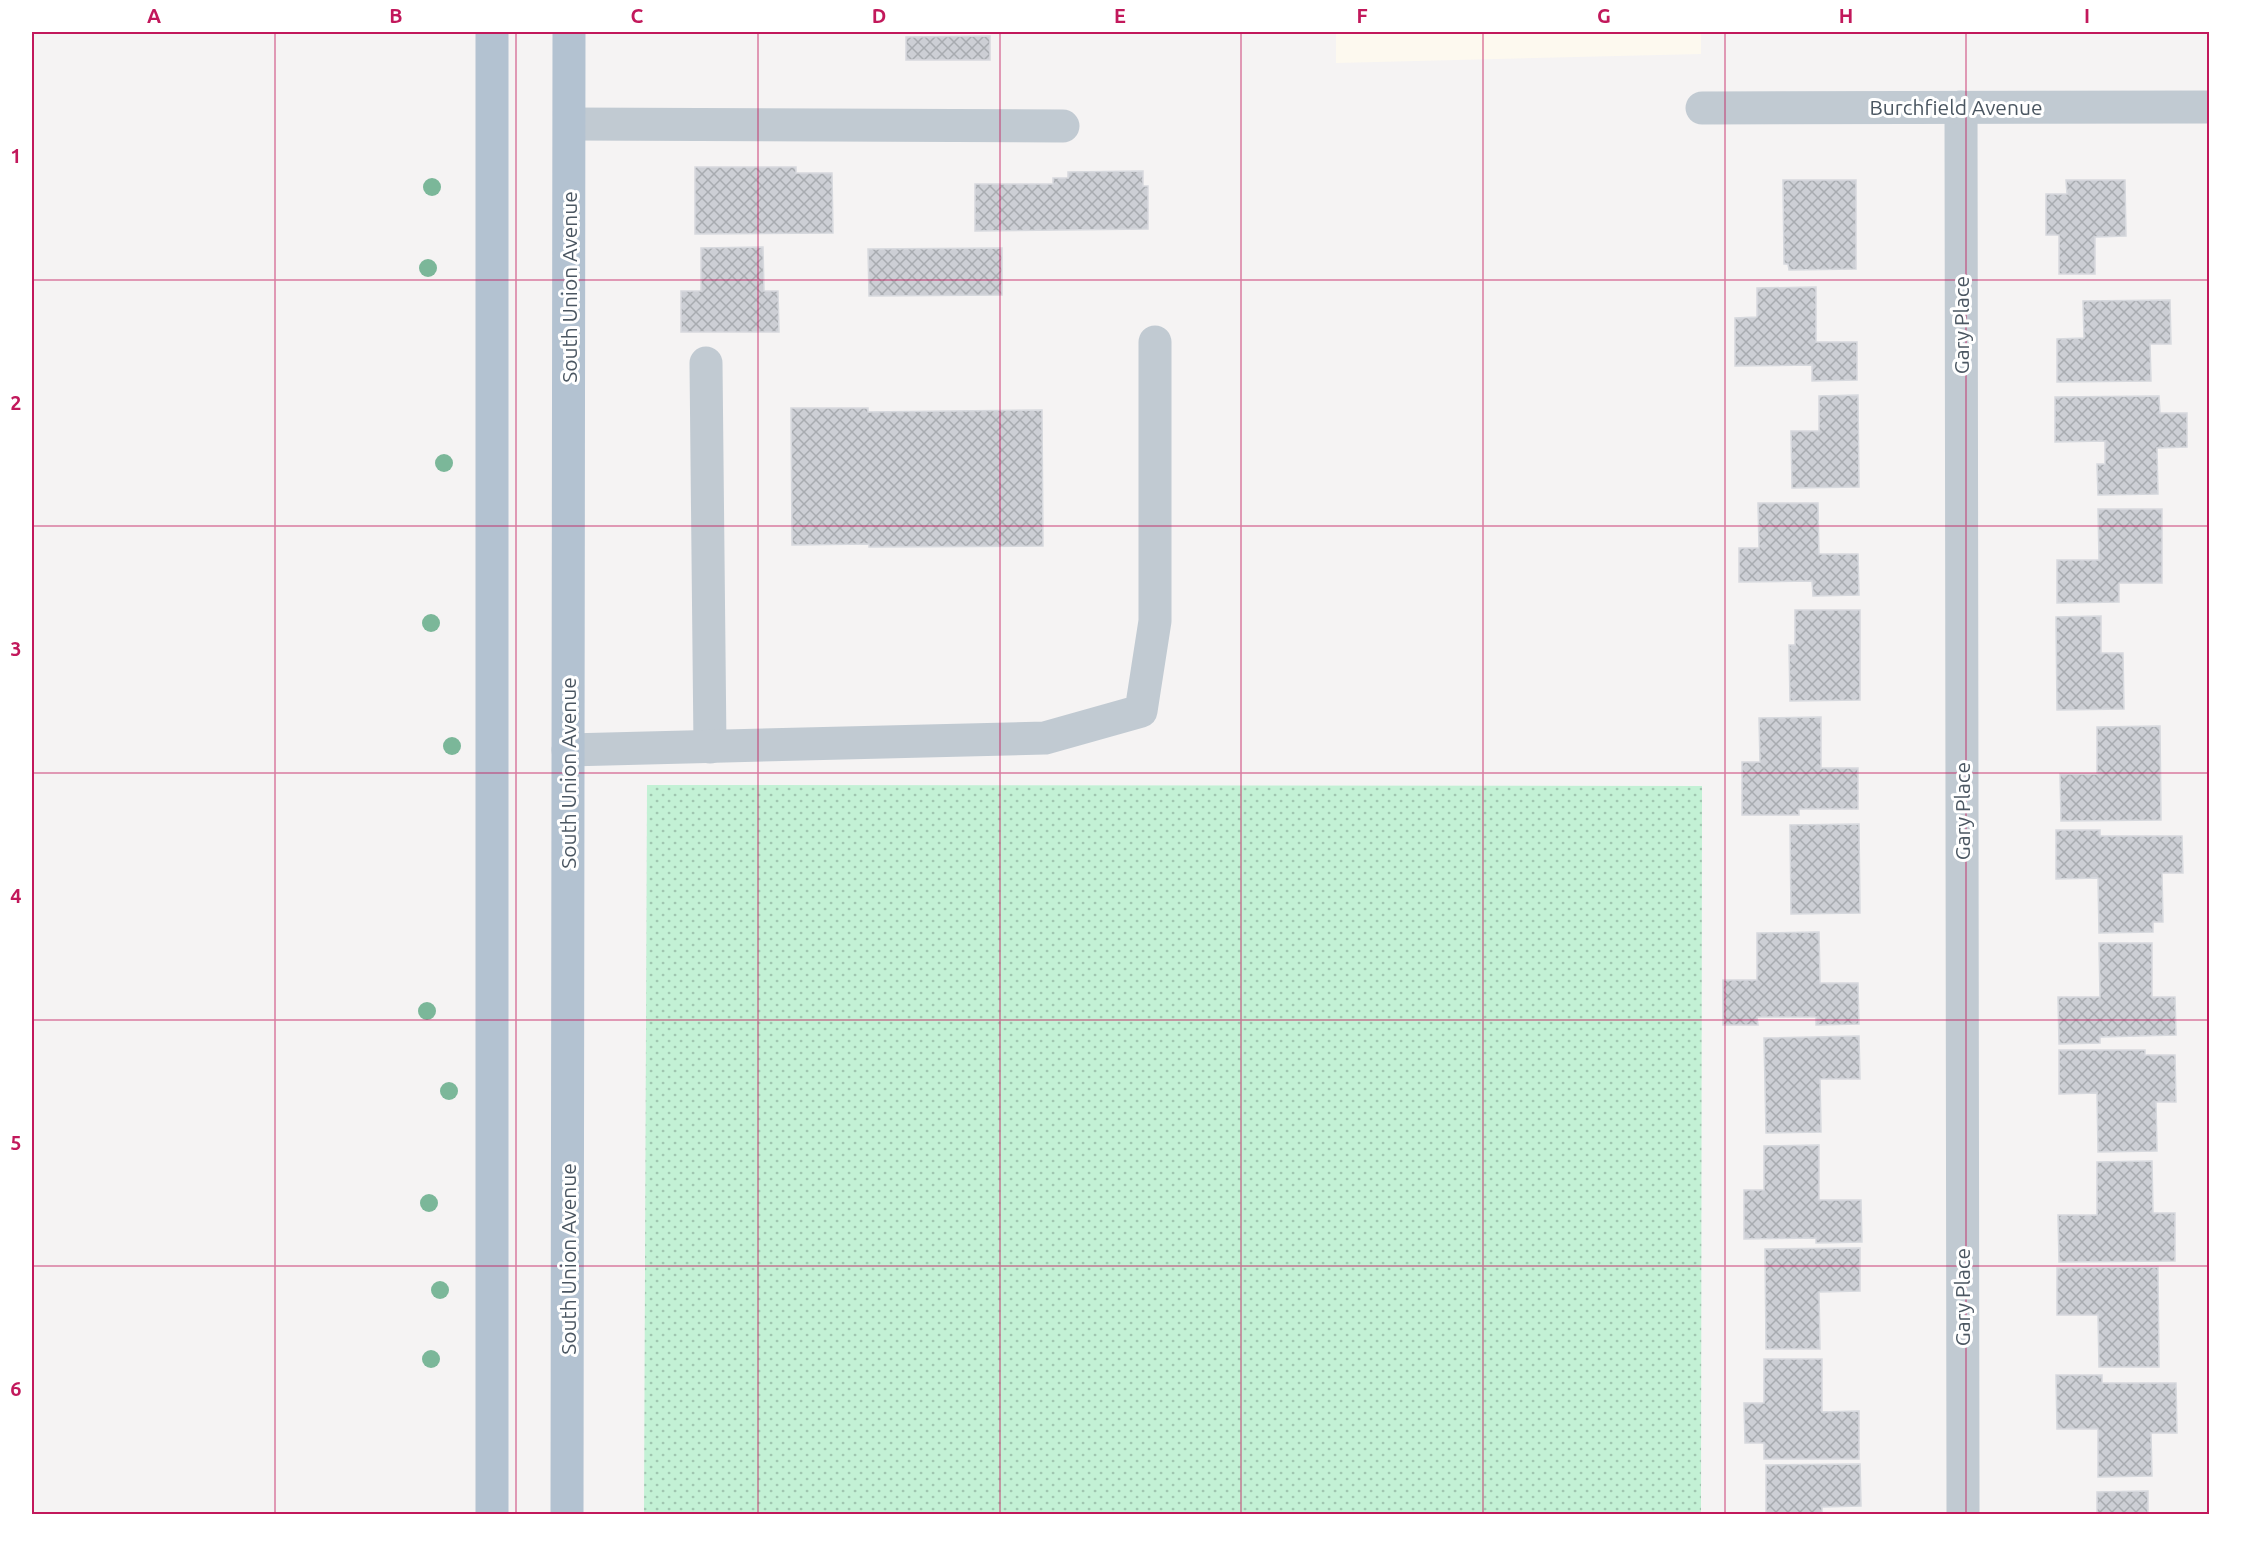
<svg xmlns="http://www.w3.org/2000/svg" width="2241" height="1546" font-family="Ubuntu,sans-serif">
<defs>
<pattern id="grass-dots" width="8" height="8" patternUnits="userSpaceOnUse" patternTransform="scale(1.5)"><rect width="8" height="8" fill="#c3f1d5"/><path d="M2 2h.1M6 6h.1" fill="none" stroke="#a0c6b0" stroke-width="1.8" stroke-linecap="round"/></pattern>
<pattern id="building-cross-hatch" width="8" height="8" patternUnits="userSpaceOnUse" patternTransform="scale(1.5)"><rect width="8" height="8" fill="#cdcfd5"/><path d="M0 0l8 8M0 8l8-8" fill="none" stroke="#a8abb0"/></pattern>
</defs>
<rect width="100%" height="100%" fill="#f5f3f3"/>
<path fill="#fdf9ef" d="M1336 32H1701V54L1336 63Z"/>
<path fill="url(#grass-dots)" d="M647 785 1702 786 1701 1514H644Z"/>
<g fill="url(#building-cross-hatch)" stroke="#d7d9de" stroke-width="1.5">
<path d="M990 36V60H906V37Z"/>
<path d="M695 167H796V173H832L833 233 695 234Z"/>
<path d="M1143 171V186H1148V229L975 231V184H1053V178H1068V172Z"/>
<path d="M1783 180H1856V269L1789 270 1788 264H1784Z"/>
<path d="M2066 180H2125L2126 236 2095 237V274H2059V235H2046V194H2067Z"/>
<path d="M763 247 764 291H778L779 332H681V291H701V248Z"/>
<path d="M1002 248V295L869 296 868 249Z"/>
<path d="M1816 287V342H1857V380L1812 381V365L1735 366V318L1757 317V288Z"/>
<path d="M2170 300 2171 344H2150L2151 381 2057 382V339L2084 338 2083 301Z"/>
<path d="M1858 395 1859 487 1792 488 1791 431H1819V396Z"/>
<path d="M2159 396 2160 413H2187V447L2157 448 2158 494 2098 495 2097 464H2105V441L2055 442V397Z"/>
<path d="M791 408H868V412L1042 410 1043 546 869 547V544L792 545Z"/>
<path d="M1758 503H1818L1819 554H1858L1859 595 1813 596 1812 581 1739 582V548H1759Z"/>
<path d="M2098 509H2162V583H2119V602L2057 603V560H2099Z"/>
<path d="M1795 610H1860V700L1790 701 1789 645H1795Z"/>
<path d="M2101 616V653H2123L2124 709 2057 710 2056 617Z"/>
<path d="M1821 717V768H1858V809H1799V815H1742V762H1760L1759 718Z"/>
<path d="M2160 726 2161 820 2061 821 2060 774H2097V727Z"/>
<path d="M1859 824 1860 913 1791 914 1790 825Z"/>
<path d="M2056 830H2100V836H2182L2183 873H2162L2163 922H2153V932L2099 933 2098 878 2056 879Z"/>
<path d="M1819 932 1820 983H1858L1859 1024 1816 1025V1017H1757L1758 1025H1723V980H1757V933Z"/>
<path d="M2099 943H2152V997H2175L2176 1035 2100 1037V1043L2059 1044 2058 997H2100Z"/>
<path d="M1859 1036 1860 1079H1820L1821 1132 1766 1133 1764 1038Z"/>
<path d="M2059 1050H2145V1055H2175L2176 1102H2156L2157 1151 2098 1152 2097 1093 2059 1094Z"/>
<path d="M1819 1145V1200H1861L1862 1242 1816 1243V1238L1744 1239V1190H1764V1146Z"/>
<path d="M2152 1161 2153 1213H2175V1261L2059 1262 2058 1215H2097V1162Z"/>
<path d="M1860 1248V1291L1819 1292 1820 1349H1766L1765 1249Z"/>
<path d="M2158 1267 2159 1367H2099L2098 1315H2057V1268Z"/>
<path d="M1764 1359H1822V1412L1859 1411V1459H1764V1443H1745L1744 1403H1764Z"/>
<path d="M2056 1375H2102V1383H2176L2177 1433H2151L2152 1476 2098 1477V1429H2057Z"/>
<path d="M1860 1464 1861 1506 1822 1507V1514H1766V1465Z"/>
<path d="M2148 1491V1514H2097V1492Z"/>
</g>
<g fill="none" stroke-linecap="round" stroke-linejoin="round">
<g stroke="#c1cad2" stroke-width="33">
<path d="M1961 107 1963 1514"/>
<path d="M1702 108 2210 107"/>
<path d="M570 124 1063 126"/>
<path d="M706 363 710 747"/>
<path d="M568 750 1045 738 1141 711 1155 621V342"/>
</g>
<g stroke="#b3c2d1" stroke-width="33">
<path d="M492 1514V32"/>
<path d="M567 1514 569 32"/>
</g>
</g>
<g fill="#7bb799">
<circle cx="432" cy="187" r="9"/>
<circle cx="428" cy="268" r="9"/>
<circle cx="444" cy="463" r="9"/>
<circle cx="431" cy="623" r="9"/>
<circle cx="452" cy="746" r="9"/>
<circle cx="427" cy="1011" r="9"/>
<circle cx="449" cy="1091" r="9"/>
<circle cx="429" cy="1203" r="9"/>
<circle cx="440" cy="1290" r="9"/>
<circle cx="431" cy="1359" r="9"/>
</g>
<path fill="none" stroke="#c2185b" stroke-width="1.5" stroke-opacity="0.55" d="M275 32V1514M516 32V1514M758 32V1514M1000 32V1514M1241 32V1514M1483 32V1514M1725 32V1514M1966 32V1514M32 280H2210M32 526H2210M32 773H2210M32 1020H2210M32 1266H2210"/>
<g text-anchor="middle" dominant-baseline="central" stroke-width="6" stroke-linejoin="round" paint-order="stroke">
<g font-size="21" fill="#4a5661" stroke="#fff">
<text x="1956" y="107">Burchfield Avenue</text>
<text transform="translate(569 287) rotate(-90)">South Union Avenue</text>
<text transform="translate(1961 325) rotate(-90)">Gary Place</text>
<text transform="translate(568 773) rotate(-90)">South Union Avenue</text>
<text transform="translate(1962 811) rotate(-90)">Gary Place</text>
<text transform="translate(568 1259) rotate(-90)">South Union Avenue</text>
<text transform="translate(1962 1297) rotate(-90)">Gary Place</text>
</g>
</g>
<rect width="2241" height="1546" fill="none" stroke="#ffffff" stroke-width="66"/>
<rect x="33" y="33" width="2175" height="1480" fill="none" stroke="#c2185b" stroke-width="2"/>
<g font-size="20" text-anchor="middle" font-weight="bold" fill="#c2185b">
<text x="154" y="23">A</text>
<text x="396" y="23">B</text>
<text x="637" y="23">C</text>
<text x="879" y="23">D</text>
<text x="1120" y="23">E</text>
<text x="1362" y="23">F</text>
<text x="1604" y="23">G</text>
<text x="1846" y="23">H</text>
<text x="2087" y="23">I</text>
<text x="16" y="163">1</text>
<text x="16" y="410">2</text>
<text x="16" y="656">3</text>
<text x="16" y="903">4</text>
<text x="16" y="1150">5</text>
<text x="16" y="1396">6</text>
</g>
</svg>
